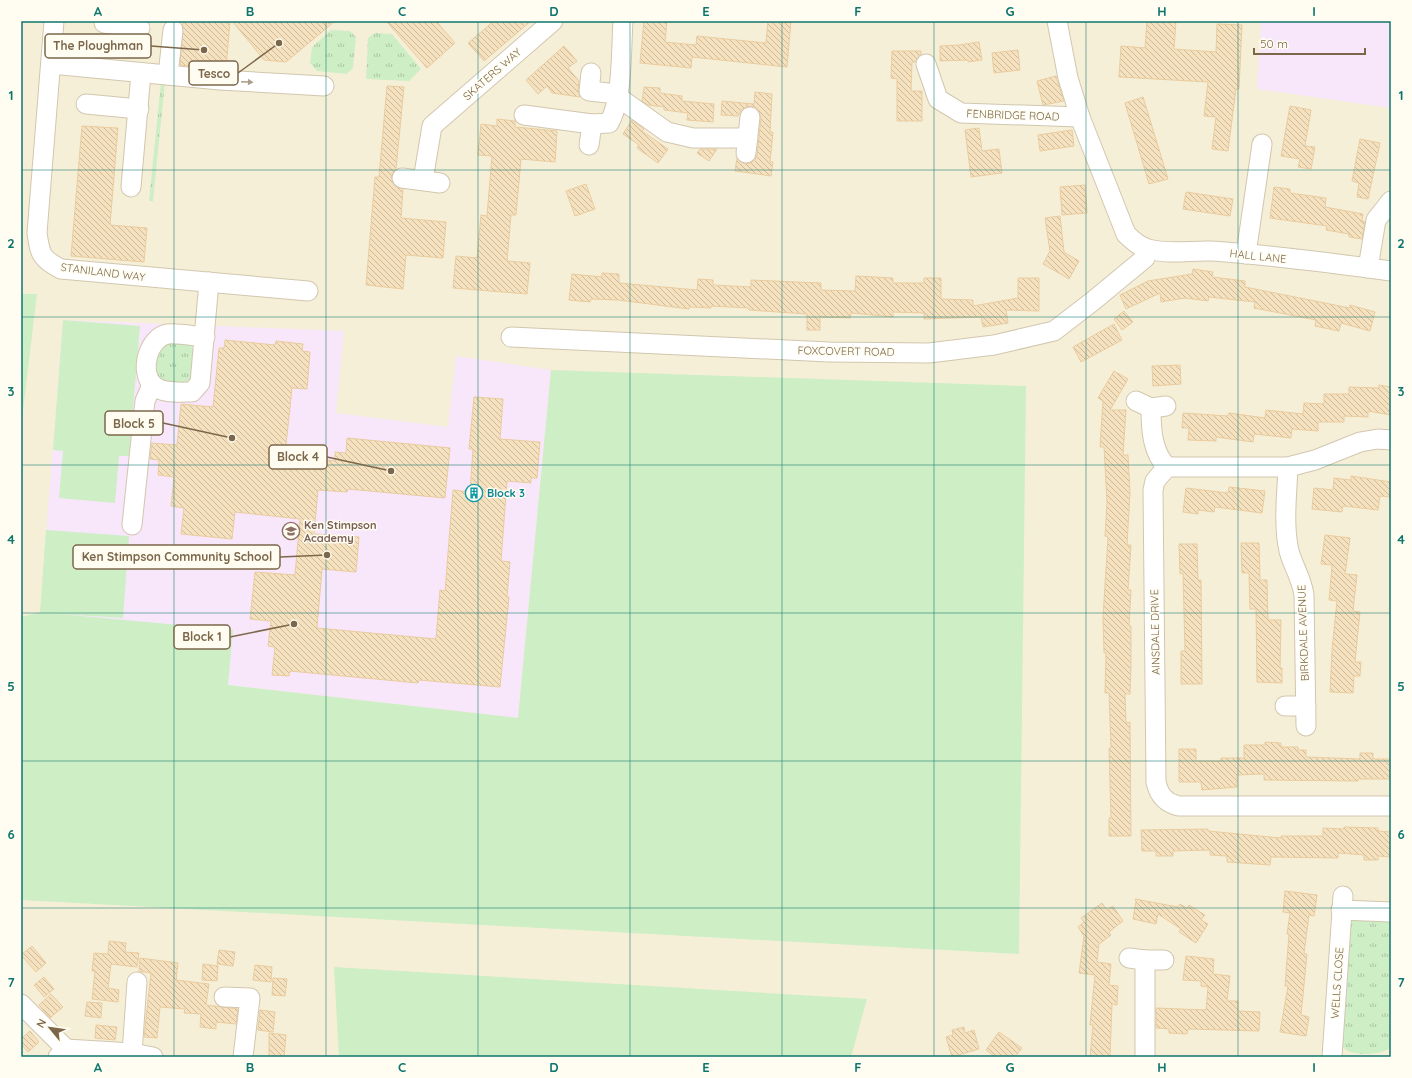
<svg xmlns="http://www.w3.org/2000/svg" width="1412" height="1078" font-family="Quicksand,sans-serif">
<defs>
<pattern id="grass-tufts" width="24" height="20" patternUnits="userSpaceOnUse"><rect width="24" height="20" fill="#ceeec6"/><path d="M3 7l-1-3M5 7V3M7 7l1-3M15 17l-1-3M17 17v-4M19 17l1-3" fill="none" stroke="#acc5a3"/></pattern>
<pattern id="building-back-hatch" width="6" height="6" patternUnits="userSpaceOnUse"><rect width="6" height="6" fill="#f6e1bf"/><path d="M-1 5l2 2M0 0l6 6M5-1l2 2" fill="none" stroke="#ccba9d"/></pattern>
</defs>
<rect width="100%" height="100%" fill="#fefbea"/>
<rect fill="#f6efd8" x="21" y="21" width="1370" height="1036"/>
<g fill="#f8e6fb">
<path d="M1261 21H1391V108L1257 89Z"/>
<path d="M63 320 344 331 336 413 448 427 456 356 551 370 518 718 228 685 40 612Z"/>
</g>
<g fill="url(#grass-tufts)">
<path d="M331 30 350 31 356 37 353 68 347 74 317 71 310 63 312 47Z"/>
<path d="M375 33 392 34 421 69 409 81 366 79 368 38Z"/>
<path d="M161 82H165L153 201H149Z"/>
<path d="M164 340 189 343 195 352 192 377 185 386 154 379 158 346Z"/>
<path d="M1351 919 1391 920V1047C1384 1055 1357 1056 1348 1051 1344 1049 1342 1046 1339 1042L1344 929Z"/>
</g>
<g fill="#ceeec6">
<path d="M21 294H37L21 427Z"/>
<path d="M63 320 140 326 129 456H119L115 503 59 498 63 451 53 450Z"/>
<path d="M551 370 1026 386 1019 954 21 900V617L40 612 46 530 129 536 123 618 60 614 233 630 228 685 518 718Z"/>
<path d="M334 967 867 999 851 1057H339Z"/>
</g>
<g fill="url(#building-back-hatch)" stroke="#eacc9e">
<path d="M183 21H230L226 69 180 65Z"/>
<path d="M232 21H335L286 62 264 60Z"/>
<path d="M386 21H436L455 43 427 68Z"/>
<path d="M494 21H531L484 61 468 43Z"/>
<path d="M644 21H667L665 42 696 45 697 36 766 43 768 21H791L787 67 692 57 691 68 640 63Z"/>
<path d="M1147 21H1176L1174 49 1216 52 1217 24 1242 25 1239 89H1236L1228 151 1212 149 1216 117 1204 116 1208 82 1119 77 1121 46 1145 48Z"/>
<path d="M979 42 982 60 968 62V60L940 61V46L959 45Z"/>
<path d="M564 46 577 61 568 68 579 81 578 90 580 97 552 93 547 86 538 94 526 80Z"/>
<path d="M1018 50 1020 70 994 73 992 53Z"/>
<path d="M892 51H921V54L915 62H912L911 91H922V121H897V79L891 78Z"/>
<path d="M1056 76 1064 101 1043 105 1037 81Z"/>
<path d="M387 86 404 87 396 169 391 177 395 186 403 189 401 218 446 222 443 258 406 255 403 289 366 285 375 177H379Z"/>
<path d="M644 87 660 88V93L682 96V101L714 104 713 122 687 120 688 113 664 110V107L648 105 642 101Z"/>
<path d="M755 92 772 94 770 132H773L770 162H773L771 176 735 171 737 158 744 164 750 163 755 160 757 155 761 118 757 108 752 106 746 107 741 110 738 116 721 115 722 101 754 104Z"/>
<path d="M1143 97 1168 179 1149 184 1125 103Z"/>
<path d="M1290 106 1311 110 1305 146 1315 147 1311 169 1298 167 1300 159 1281 156Z"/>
<path d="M497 119 515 121V127L557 131 555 162 521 159 516 215H511L507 261 530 263 527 294 453 288 456 256 477 258 481 215 487 216 492 156 478 155 481 124 497 126Z"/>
<path d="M632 120 644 129 642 131 668 149 658 163 637 148 639 145 623 134Z"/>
<path d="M82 126 118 128 110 225 147 228 144 262 71 256Z"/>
<path d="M979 128 982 151 999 149 1002 173 971 177 965 130Z"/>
<path d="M1072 130 1074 146 1040 151 1038 135Z"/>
<path d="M1360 139 1380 143 1368 199 1357 197 1359 183 1352 181Z"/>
<path d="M700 149H717L709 161 697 153Z"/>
<path d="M586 184 595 209 575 216 566 191Z"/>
<path d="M1085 185 1087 213 1062 215 1060 187Z"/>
<path d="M1274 187 1290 189V193L1326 198 1325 207 1363 214 1362 221 1365 222 1362 239 1349 237V234L1326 230 1327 226 1270 218Z"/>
<path d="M1186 192 1233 199 1230 216 1183 209Z"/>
<path d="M1060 216 1064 252 1079 261 1069 279 1043 264 1050 251 1045 218Z"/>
<path d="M1193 269 1213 272 1212 277 1245 281V287L1350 308V305L1375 312 1370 331 1341 323 1339 331 1315 326 1316 320 1254 308 1255 302 1209 297 1208 301 1185 298 1161 302 1160 293 1126 309 1120 295 1148 281 1192 274Z"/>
<path d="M602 273 619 274V283L697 290 698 279 713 280V285L751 287V280L821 283V290L855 291 856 276 893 278V283H924V278H941V299L973 300V306L1018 298V278H1039V311L1006 310 1008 323 983 327 981 317 924 319V313L893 312V317L851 313 850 318 820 317V330H807V314L749 310V308L711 306V308L689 307V309L618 300 591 299 590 302 569 300 572 274 602 277Z"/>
<path d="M1124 311 1133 322 1122 330 1114 319Z"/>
<path d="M1114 324 1122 340 1081 362 1073 347Z"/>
<path d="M225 340 275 345 276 341 303 344 302 351 310 352 307 389 292 388 286 445 299 446 298 457 335 461V452L346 453 347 438 450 448 445 498 348 489 347 492 318 490 314 534 359 537 356 572 322 569 317 628 436 639 440 590 445 591 453 490 470 492 473 449H469L474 397 503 399 500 439 540 442 537 478H531V483L507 481 501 561 510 562 507 597H509L500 687 419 680 418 683 290 671 289 676 272 675 275 647 268 646 271 621 250 619 255 572 295 575 300 519 235 512 232 539 181 534 184 508 171 506 174 477 158 475 159 460 150 459 152 443 177 445 181 404 213 407 219 348H224Z"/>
<path d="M1180 365 1181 384 1153 386 1152 366Z"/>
<path d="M1114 371 1128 379 1110 410H1126L1123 455H1128L1130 493 1127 545H1131L1128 590H1131L1129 626H1131V665L1130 694H1125L1126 723 1130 722 1131 836H1109V818H1111L1109 748H1111L1109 693H1105L1106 653H1104L1103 617 1108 537 1105 536 1107 502 1104 447H1100L1103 401 1098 398Z"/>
<path d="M1379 385 1391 387V415L1368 411V417L1344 416V422H1318V431L1292 429 1291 438 1254 434 1253 442 1216 437V441L1188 440 1189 428H1182L1183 413 1228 416 1229 413 1265 418 1266 410 1303 414 1304 403 1324 404V394H1349V387L1379 388Z"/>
<path d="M1351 476 1391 482V497L1380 496 1378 510 1343 506 1342 512 1312 509 1314 488 1333 490 1334 478 1351 480Z"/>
<path d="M1229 487 1265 491 1262 513 1215 507 1214 512 1198 510V514L1183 512 1186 488 1228 493Z"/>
<path d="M1325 535 1350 538 1345 574 1357 575 1353 611 1360 612 1355 662H1361L1360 676H1354L1353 693 1330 692 1332 650 1337 601 1329 600 1332 565 1321 564Z"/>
<path d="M1241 543H1259L1260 580H1267L1268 620H1281L1280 668H1282V683L1257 682 1256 609H1250L1249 573H1242Z"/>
<path d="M1179 544H1197L1198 580H1201L1202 684H1181V651H1185L1183 573 1180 574Z"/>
<path d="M1265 742 1281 743V747H1298V750H1306V757L1360 759V753H1373V759H1391V779H1358V781L1264 780V774L1237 775V787L1202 790 1201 782H1179V749H1196V761H1221V758H1244V745H1265Z"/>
<path d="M1344 827 1378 828V831L1391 832V857L1378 856V860H1364V855L1338 853V858L1271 857 1270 865 1227 862V856L1210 855V850L1173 851V856H1156V851H1142L1141 830 1208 829V831L1281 838V836H1323V828L1344 829Z"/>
<path d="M1285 891 1317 895 1314 916 1309 915 1304 954H1307L1301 1015 1309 1017 1306 1036 1280 1032 1288 986H1285L1289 934H1287L1290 913 1283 912Z"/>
<path d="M1135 899 1178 907 1180 904 1187 908 1189 905 1205 915 1201 920 1208 924 1196 943 1179 932 1181 929 1158 914 1156 924 1133 919 1136 901Z"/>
<path d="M1102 903 1107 910 1113 906 1123 921 1109 932 1111 935 1099 944 1097 962 1111 964 1109 985 1118 986 1117 1005 1112 1004 1110 1057H1090L1093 1025H1090L1095 975 1079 973 1084 936 1078 927 1084 922 1081 918Z"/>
<path d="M109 941 126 943 125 952 139 953 137 967 111 964 108 988 119 990 118 1002 92 999 95 971H92L94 953 108 954Z"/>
<path d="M32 946 46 963 36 972 21 955Z"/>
<path d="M219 950 235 952 233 966 217 964Z"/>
<path d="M1186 956 1214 959 1213 974 1230 976 1227 1001H1238V1011L1260 1012 1259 1031 1188 1029 1187 1034 1169 1033V1029L1156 1028V1008L1206 1010 1208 987 1201 986V981L1183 980Z"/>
<path d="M140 958 178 963 176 980 209 984 206 1005 238 1009 236 1024 216 1022V1029L200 1027 201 1014 184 1013 185 1009 160 1007 157 1038 144 1037 151 973 139 971Z"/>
<path d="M203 964 218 966 217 981 202 980Z"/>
<path d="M255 965 272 967 271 982 253 980Z"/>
<path d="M44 977 54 989 44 997 34 985Z"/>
<path d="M273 978 287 979 285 996 272 995Z"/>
<path d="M51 994 63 1007 50 1018 39 1005Z"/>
<path d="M87 1002 102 1003 101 1018 85 1016Z"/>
<path d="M260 1010 275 1012 273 1032 258 1030Z"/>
<path d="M96 1025 117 1027 115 1040 95 1038Z"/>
<path d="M964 1027 965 1033 974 1030 979 1049 952 1057 946 1037 953 1035 952 1030Z"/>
<path d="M30 1031 39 1042 28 1052 21 1044V1039Z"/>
<path d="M999 1032 1022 1048 1015 1057H995L986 1050Z"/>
<path d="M269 1033 286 1035 284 1057H269Z"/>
</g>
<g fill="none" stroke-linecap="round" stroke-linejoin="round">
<defs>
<g id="minor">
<path d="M54 21 37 233C40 254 41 259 61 269L308 291"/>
<path d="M1057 21 1068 78 1080 117 1126 234C1132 240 1140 247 1148 249 1169 255 1192 250 1212 251 1272 255 1332 263 1391 271"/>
<path d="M104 23 140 28"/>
<path d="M51 64 220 80 324 86"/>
<path d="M926 64 938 99 961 113 1080 117"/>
<path d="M591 73 589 91 618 94"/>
<path d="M168 75 173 30"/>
<path d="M618 97 667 132 693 138H748"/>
<path d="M86 104 139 109"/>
<path d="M524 115 592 124 609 123C623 100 621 49 623 21"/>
<path d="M589 145 592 124"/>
<path d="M746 153 750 117"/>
<path d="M402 178 440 183"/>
<path d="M423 180 432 126 553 21"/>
<path d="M131 187 141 73"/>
<path d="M1246 254 1262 144"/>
<path d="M1368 268 1376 220 1391 201"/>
<path d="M205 337C193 336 179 333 168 334 148 337 139 372 153 385 162 394 180 392 192 392L200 383 209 282"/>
<path d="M511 337 829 352 929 353 994 345 1054 331 1093 301 1145 258 1148 249"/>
<path d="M1136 401 1151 408 1166 406"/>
<path d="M1151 408C1151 429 1152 452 1167 467"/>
<path d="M1391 440 1378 439 1360 442 1315 460 1288 467H1167L1155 481 1153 490 1156 782C1159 796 1166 803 1179 806H1391"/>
<path d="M1288 467C1287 494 1283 524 1289 551 1293 566 1302 579 1304 595L1306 726"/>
<path d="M132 525 145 401 152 385"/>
<path d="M1285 706H1306"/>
<path d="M1341 910 1391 912"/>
<path d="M1129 958 1145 960V1057"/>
<path d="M1145 960H1164"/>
<path d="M224 997 250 998 243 1057"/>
<path d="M21 1004 66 1049"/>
<path d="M132 1053 137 982"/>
<path d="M58 1057 66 1049 132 1053 153 1057"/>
<path d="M1332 1057 1343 896"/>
</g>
</defs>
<use href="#minor" stroke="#d2c6ae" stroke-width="21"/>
<use href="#minor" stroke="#fff" stroke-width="19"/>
</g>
<defs><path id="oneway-solid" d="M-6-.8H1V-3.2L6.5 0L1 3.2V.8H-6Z"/></defs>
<use fill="#aa9c89" href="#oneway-solid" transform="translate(247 82) rotate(3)"/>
<path fill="none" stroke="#0f766e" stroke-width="1" stroke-opacity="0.55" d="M174 21V1057M326 21V1057M478 21V1057M630 21V1057M782 21V1057M934 21V1057M1086 21V1057M1238 21V1057M21 170H1391M21 317H1391M21 465H1391M21 613H1391M21 761H1391M21 908H1391"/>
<defs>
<symbol id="building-ring" viewBox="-11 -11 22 22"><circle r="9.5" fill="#fffdf2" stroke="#0f9aa8" stroke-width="1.5"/><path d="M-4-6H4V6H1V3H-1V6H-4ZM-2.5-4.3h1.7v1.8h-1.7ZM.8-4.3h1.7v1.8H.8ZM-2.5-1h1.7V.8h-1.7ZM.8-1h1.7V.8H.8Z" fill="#0f9aa8"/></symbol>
<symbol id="school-ring" viewBox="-11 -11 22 22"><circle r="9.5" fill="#fffdf2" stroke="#8d6e63" stroke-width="1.5"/><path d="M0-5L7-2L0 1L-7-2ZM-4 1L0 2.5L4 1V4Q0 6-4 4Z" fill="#8d6e63"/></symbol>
</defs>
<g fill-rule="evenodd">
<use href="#building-ring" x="464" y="483" width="20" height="20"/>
<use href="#school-ring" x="281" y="521" width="20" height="20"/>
</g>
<g text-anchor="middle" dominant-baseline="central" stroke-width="3" stroke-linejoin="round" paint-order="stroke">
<g font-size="11" fill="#7c674a" stroke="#fffdf2">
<text transform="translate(492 74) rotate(-41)">SKATERS WAY</text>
<text transform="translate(1013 115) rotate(2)">FENBRIDGE ROAD</text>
<text transform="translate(1258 256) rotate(6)">HALL LANE</text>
<text transform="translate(103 272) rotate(7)">STANILAND WAY</text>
<text transform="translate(846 351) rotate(1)">FOXCOVERT ROAD</text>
<text transform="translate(1155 632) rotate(-91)">AINSDALE DRIVE</text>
<text transform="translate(1303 633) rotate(-92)">BIRKDALE AVENUE</text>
<text transform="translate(1337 983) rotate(-86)">WELLS CLOSE</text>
</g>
<g font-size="11" font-weight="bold" fill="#0d838f" stroke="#fffdf2" text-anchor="start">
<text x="487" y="493">Block 3</text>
</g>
<g font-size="11" font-weight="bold" fill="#785e54" stroke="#fffdf2" text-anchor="start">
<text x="304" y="525">Ken Stimpson<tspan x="304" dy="13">Academy</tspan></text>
</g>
</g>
<path fill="none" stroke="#7c674a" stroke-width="1.5" d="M204 50L151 46M279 43L238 73M232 438L163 423M391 471L327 457M327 555L280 557M294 624L230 637"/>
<g fill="#7c674a" stroke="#fffdf2" stroke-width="1.5">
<circle cx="204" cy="50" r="4"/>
<circle cx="279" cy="43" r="4"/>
<circle cx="232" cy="438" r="4"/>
<circle cx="391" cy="471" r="4"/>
<circle cx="327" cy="555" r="4"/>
<circle cx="294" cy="624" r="4"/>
</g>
<g fill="#fffdf2" stroke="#7c674a" stroke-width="1.5">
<rect x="45" y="34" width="106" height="24" rx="4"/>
<rect x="189" y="61" width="49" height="24" rx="4"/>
<rect x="105" y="411" width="58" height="24" rx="4"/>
<rect x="269" y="445" width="58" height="24" rx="4"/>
<rect x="73" y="545" width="207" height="24" rx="4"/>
<rect x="174" y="625" width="56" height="24" rx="4"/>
</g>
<g font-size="12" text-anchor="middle" font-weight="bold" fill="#7c674a">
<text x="98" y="50">The Ploughman</text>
<text x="214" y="78">Tesco</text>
<text x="134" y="428">Block 5</text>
<text x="298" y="461">Block 4</text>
<text x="177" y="561">Ken Stimpson Community School</text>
<text x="202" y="641">Block 1</text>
</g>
<rect width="1412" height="1078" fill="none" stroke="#fffdf2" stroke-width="44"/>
<g transform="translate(50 1028) rotate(299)" stroke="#fffdf2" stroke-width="3" paint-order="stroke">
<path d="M0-3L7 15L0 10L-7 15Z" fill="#7c674a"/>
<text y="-6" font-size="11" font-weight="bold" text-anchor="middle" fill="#7c674a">N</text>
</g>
<path d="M1254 48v6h111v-6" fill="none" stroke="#7c674a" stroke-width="2"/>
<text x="1260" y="48" font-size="12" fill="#7c674a" stroke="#fffdf2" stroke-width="3" paint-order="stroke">50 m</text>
<rect x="22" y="22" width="1368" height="1034" fill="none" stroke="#0f766e" stroke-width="1.5"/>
<g font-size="13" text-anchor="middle" font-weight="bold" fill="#0f766e">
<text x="98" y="16">A</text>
<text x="250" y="16">B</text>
<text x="402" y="16">C</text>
<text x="554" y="16">D</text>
<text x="706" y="16">E</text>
<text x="858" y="16">F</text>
<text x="1010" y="16">G</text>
<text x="1162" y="16">H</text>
<text x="1314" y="16">I</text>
<text x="11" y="100">1</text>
<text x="1401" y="100">1</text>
<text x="11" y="248">2</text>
<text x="1401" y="248">2</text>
<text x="11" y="396">3</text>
<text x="1401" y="396">3</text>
<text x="11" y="544">4</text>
<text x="1401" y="544">4</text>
<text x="11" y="691">5</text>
<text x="1401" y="691">5</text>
<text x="11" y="839">6</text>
<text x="1401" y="839">6</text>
<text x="11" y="987">7</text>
<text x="1401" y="987">7</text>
<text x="98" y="1072">A</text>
<text x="250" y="1072">B</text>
<text x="402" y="1072">C</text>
<text x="554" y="1072">D</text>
<text x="706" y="1072">E</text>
<text x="858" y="1072">F</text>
<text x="1010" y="1072">G</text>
<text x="1162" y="1072">H</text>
<text x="1314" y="1072">I</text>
</g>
</svg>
